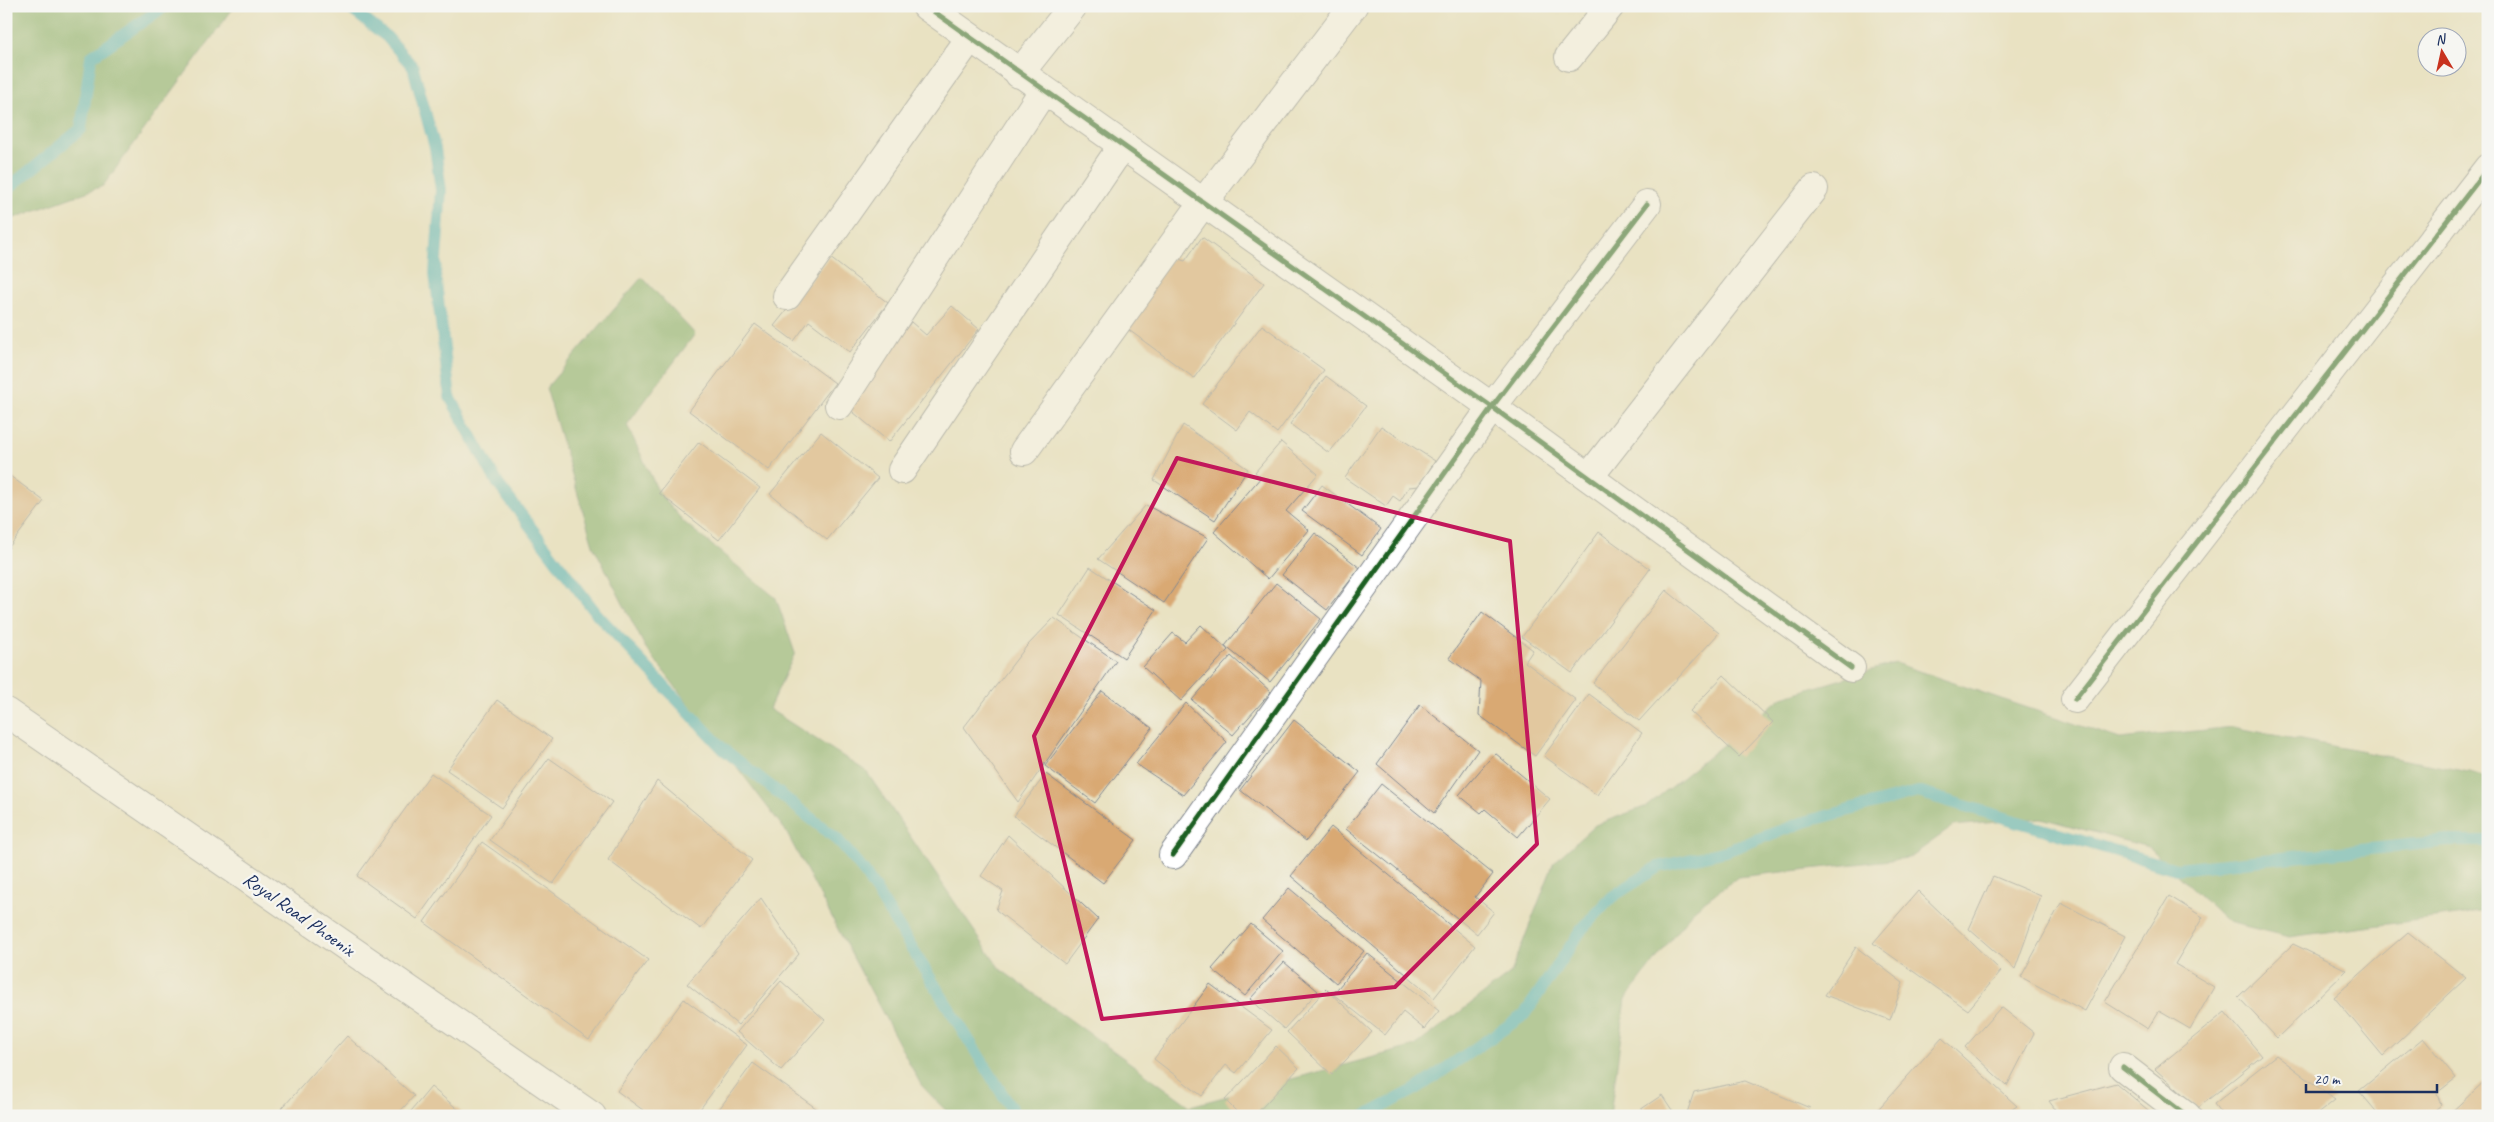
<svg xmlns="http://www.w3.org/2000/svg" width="2494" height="1122" font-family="Caveat,sans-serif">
<rect width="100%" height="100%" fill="#f6f6f2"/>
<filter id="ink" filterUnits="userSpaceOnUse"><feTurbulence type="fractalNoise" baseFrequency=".02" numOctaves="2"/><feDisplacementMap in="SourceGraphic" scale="10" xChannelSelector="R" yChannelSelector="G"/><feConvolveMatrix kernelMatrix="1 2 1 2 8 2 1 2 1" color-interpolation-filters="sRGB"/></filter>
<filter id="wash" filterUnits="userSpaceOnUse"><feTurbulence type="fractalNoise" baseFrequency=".0096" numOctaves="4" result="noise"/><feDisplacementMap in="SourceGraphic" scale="20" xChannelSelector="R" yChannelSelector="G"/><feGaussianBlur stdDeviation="1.12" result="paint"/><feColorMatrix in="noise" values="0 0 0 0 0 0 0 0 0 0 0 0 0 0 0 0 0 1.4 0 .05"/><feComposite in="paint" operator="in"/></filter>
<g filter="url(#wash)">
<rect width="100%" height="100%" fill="#e9e2c2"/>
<g fill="#78ab66" stroke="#4a6d62">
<path d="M6 6H235L103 186 6 221Z"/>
<path d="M642 277 695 334 627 425 659 493 684 522 776 598 795 653 769 709 866 771 1000 969 1190 1106 1415 1046 1511 973 1554 862 1595 825 1647 806 1782 697 1895 663 2120 739 2233 727 2469 772 2488 778V911L2289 937 2228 922 2148 847 2041 818 1954 826 1909 858 1738 877 1694 909 1626 999 1610 1116H951L921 1085 785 830 645 647 593 545 546 388Z"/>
</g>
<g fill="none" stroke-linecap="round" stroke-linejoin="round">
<g stroke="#3eadbc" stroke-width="12">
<path d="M347 6 387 37 413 67 435 148 441 190 435 274 450 397 498 484 596 613 723 749 837 839 863 870 1016 1116"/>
<path d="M6 190 81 129 91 57 165 6"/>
<path d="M1365 1116 1416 1089 1524 1015 1582 929 1612 897 1658 867 1726 851 1804 822 1918 792 2176 869 2448 841H2488"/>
</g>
</g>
<g id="blocks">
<g fill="#d9a973">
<path d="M1202 237 1264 283 1194 378 1122 325 1172 257 1185 261Z"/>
<path d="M829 257 888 303 850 352 809 321 794 341 774 326Z"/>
<path d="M952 306 979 329 889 442 847 407 911 322 926 335Z"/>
<path d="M755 324 835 383 769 470 689 411Z"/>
<path d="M1262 325 1324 370 1277 433 1250 412 1237 430 1202 404Z"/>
<path d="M1326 376 1366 406 1329 453 1290 424Z"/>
<path d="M1183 425 1248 469 1215 520 1154 480Z"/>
<path d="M1381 426 1435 461 1419 486 1409 487 1400 501 1393 496 1386 506 1345 478Z"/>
<path d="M821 432 878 478 827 540 770 494Z"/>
<path d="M699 442 760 488 719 540 659 493Z"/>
<path d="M1281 442 1318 474 1286 511 1309 530 1268 579 1214 532 1261 477 1255 472Z"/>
<path d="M6 473 44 501 6 551Z"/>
<path d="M1322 485 1381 529 1362 555 1302 511Z"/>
<path d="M1146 505 1208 538 1164 603 1098 559Z"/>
<path d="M1599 532 1650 569 1572 673 1522 637Z"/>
<path d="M1315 533 1360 568 1327 610 1282 575Z"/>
<path d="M1090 567 1156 610 1124 658 1059 615Z"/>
<path d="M1276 583 1321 619 1270 682 1225 646Z"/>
<path d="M1666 590 1719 633 1639 721 1593 683Z"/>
<path d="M1482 612 1533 650 1525 662 1576 700 1535 756 1479 715 1481 681 1449 658Z"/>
<path d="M1054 618 1116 661 1018 802 964 727 1026 647Z"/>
<path d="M1201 625 1228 650 1181 701 1143 667 1173 633 1185 642Z"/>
<path d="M1231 656 1271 692 1233 735 1192 700Z"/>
<path d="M1724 675 1773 722 1739 757 1690 711Z"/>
<path d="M1102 691 1152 728 1095 803 1045 766Z"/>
<path d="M1589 694 1642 733 1597 795 1544 756Z"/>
<path d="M497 700 552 739 502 808 447 770Z"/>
<path d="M1186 703 1227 742 1183 795 1136 764Z"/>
<path d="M1420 705 1478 750 1434 813 1377 764Z"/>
<path d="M1294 720 1360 772 1306 841 1240 790Z"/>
<path d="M1495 753 1550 799 1518 837 1485 809 1481 813 1459 795Z"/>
<path d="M549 758 612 802 553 884 490 840Z"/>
<path d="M431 773 491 815 417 919 357 876Z"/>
<path d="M1046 774 1136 840 1103 883 1014 816Z"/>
<path d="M657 781 752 860 701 929 608 860Z"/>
<path d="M1381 784 1493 874 1475 897 1494 912 1477 934 1346 829Z"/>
<path d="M1331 827 1475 946 1434 998 1291 876Z"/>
<path d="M1008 835 1098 919 1065 964 996 910 1003 891 981 876Z"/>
<path d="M482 842 648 960 589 1040 424 922Z"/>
<path d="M1993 876 2041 896 2015 969 1969 929Z"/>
<path d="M1289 888 1364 951 1336 983 1262 920Z"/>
<path d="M1918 891 2001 971 1968 1010 1873 943Z"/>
<path d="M2169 896 2203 917 2175 964 2214 987 2190 1029 2159 1011 2148 1029 2105 1002Z"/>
<path d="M761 898 799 954 738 1025 687 984Z"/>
<path d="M2061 903 2125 936 2085 1011 2021 977Z"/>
<path d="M1251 924 1283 951 1245 996 1212 969Z"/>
<path d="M2408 932 2466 978 2383 1056 2334 997Z"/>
<path d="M2293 944 2347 970 2277 1038 2238 997Z"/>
<path d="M1856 947 1903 983 1890 1020 1825 995Z"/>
<path d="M1367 953 1439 1011 1424 1029 1403 1012 1385 1035 1333 994Z"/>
<path d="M1284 962 1318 991 1284 1029 1250 999Z"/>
<path d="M781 981 825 1020 781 1070 737 1032Z"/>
<path d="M1210 984 1272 1030 1236 1073 1226 1065 1202 1096 1154 1059Z"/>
<path d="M1326 989 1372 1032 1332 1075 1287 1032Z"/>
<path d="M684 999 747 1045 695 1116H651L617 1091Z"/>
<path d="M2001 1007 2034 1033 2007 1086 1965 1047Z"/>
<path d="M2225 1012 2262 1056 2198 1108 2155 1069Z"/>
<path d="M347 1036 414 1096 396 1116H275Z"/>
<path d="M1942 1038 2017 1106 2002 1116H1872Z"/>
<path d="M2423 1038 2456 1078 2437 1093 2441 1105 2428 1116H2380L2359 1091Z"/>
<path d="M1276 1046 1299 1068 1254 1116H1241L1225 1100Z"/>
<path d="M2276 1055 2335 1100 2315 1116H2223L2214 1104Z"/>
<path d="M753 1063 820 1111 817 1116H714Z"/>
<path d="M2488 1078V1116H2447Z"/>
<path d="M1745 1081 1810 1108 1805 1116H1692L1687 1113 1694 1092Z"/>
<path d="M2116 1083 2155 1116H2060L2049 1101Z"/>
<path d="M431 1087 466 1116H407Z"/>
<path d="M1662 1095 1676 1116H1631Z"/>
</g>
</g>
</g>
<g filter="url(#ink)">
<use href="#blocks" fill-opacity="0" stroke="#828890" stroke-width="1"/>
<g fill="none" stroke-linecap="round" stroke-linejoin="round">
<defs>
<g id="minor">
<path d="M926 6 1492 407 1851 668"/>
<path d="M1569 57 1610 6"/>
<path d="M1019 74 1073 6"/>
<path d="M787 296 970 38"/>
<path d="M839 405 1043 91"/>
<path d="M1024 451 1203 203 1353 6"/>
<path d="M902 470 1122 146"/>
<path d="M1589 477 1814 189"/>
<path d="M2075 699 2488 168"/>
<path d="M1173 855 1492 407 1647 204"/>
<path d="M2123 1067 2187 1116"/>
</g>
<path id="primary" d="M6 712 592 1116"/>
</defs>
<use href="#minor" stroke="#828890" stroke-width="30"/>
<use href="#primary" stroke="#828890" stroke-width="30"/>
<use href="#minor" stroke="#fff" stroke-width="28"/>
<use href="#primary" stroke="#fff" stroke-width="28"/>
<defs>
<g id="cycleway">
<path d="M926 6 1492 407 1851 668"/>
<path d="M2075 699 2488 168"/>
<path d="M1173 855 1492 407 1647 204"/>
<path d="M2123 1067 2187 1116"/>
</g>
</defs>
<use href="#cycleway" stroke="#f6f6f2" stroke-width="8"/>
<use href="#cycleway" stroke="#1b5e20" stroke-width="5"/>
</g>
</g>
<path d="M0 0H2494V1122H0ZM1177 458 1510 541 1537 844 1395 987 1102 1019 1034 736Z" fill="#e9e2c2" fill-opacity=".55" fill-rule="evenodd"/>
<path fill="none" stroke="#c2185b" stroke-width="4" stroke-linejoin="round" d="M1177 458 1510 541 1537 844 1395 987 1102 1019 1034 736Z"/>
<g text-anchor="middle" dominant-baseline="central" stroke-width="4.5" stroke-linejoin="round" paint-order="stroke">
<g font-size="20" fill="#1b2f5e" stroke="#f6f6f2">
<text transform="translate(299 914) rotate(35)">Royal Road Phoenix</text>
</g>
</g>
<rect width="2494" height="1122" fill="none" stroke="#f6f6f2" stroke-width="25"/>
<g transform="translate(2442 52) rotate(351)"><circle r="24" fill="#f6f6f2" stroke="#9ea6b7"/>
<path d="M0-4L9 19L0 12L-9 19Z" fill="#c8321e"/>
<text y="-8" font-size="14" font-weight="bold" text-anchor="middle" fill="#1b2f5e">N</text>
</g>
<path d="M2306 1084v8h131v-8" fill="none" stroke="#1b2f5e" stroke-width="2.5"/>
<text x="2314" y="1084" font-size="15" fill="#1b2f5e" stroke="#f6f6f2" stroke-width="4" paint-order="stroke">20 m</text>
</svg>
